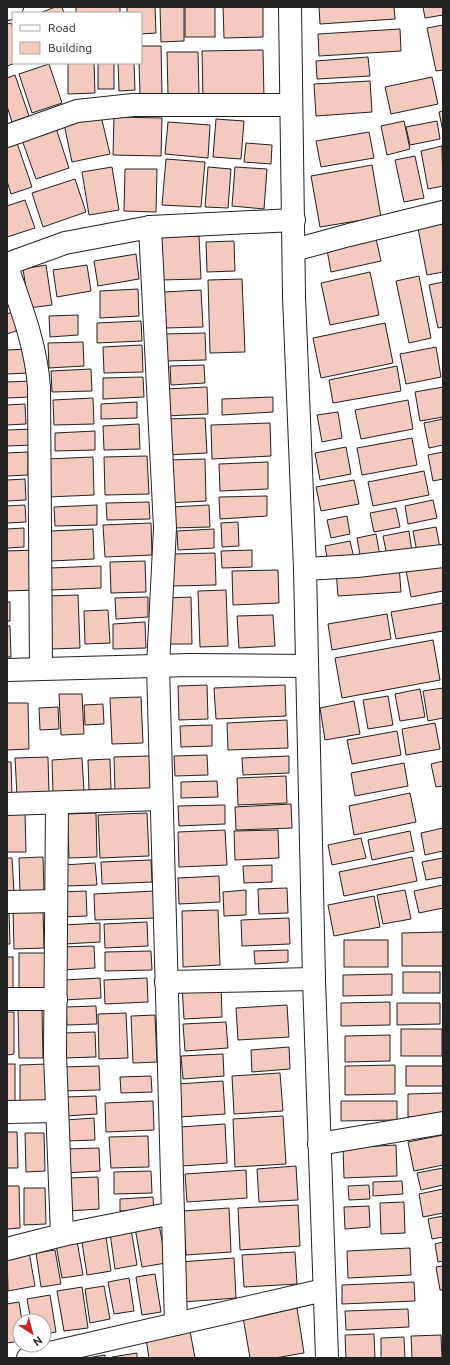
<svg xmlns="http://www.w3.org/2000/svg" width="450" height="1365" font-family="Ubuntu,sans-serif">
<rect width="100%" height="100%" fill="#fff"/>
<g fill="#f3c9c0" stroke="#222">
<path d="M55 7H62L64 13H40Z"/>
<rect x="76" y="7" width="44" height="6"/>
<path d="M127 7H155L156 33 141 34V13H127Z"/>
<path d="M160 7H184V41L161 42Z"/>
<rect x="185" y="7" width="30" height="30"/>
<path d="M223 7H263V37L224 38Z"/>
<path d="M319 7H394L395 19 320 24Z"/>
<path d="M423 7H443V15L425 18Z"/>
<path d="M11 23 13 28V63H16L7 66V24Z"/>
<path d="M443 25V70L436 71 427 28Z"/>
<path d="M400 29 401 51 319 56 318 34Z"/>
<path d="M141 46H161L162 94H140L139 63H141Z"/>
<path d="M263 50 264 98 203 99 202 51Z"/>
<path d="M167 52H198L199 94 168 95Z"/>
<path d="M368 57 370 76 317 79 316 61Z"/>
<path d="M68 63H94L95 93 68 94Z"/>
<rect x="98" y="63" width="16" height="26"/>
<path d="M118 63H134L135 90 119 91Z"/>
<path d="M49 64 62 103 32 113 19 74Z"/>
<path d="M15 75 29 116 12 122 7 106V78Z"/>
<path d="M432 77 438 104 391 114 385 87Z"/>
<path d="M370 81 372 112 316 116 314 84Z"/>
<path d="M443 111V132L439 112Z"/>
<path d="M101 116 110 154 72 162 64 124Z"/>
<path d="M114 117 162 118 161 156 113 155Z"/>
<path d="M216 119 244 121 241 159 213 157Z"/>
<path d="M404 121 410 149 387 155 381 126Z"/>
<path d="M437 121 440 139 410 145 406 127Z"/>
<path d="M168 122 210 125 208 158 165 154Z"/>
<path d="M56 128 69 168 36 179 22 140Z"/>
<path d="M369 132 374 158 321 167 316 141Z"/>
<path d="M17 143 32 187 11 194 7 181V146Z"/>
<path d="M246 143 272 145 271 164 244 162Z"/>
<path d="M442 146 443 186 428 189 421 151Z"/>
<path d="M415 156 424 198 404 202 395 160Z"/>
<path d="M166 159 205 162 201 207 162 205Z"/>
<path d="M372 165 381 217 320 227 311 176Z"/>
<path d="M112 167 119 210 89 215 82 172Z"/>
<path d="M208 167 231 169 228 208 205 207Z"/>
<path d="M235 167 267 169 264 209 232 206Z"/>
<path d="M125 169H157L156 212 124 211Z"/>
<path d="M75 179 86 212 43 227 32 193Z"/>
<path d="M25 200 35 228 7 237V206Z"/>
<path d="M443 223V272L427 275 418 228Z"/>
<path d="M375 234 381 261 331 272 326 244Z"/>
<path d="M199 236 201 279 160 280 159 237Z"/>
<path d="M234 241 235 271 207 272 206 242Z"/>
<path d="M136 254 139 279 98 286 94 261Z"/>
<path d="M46 265 52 305 29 308 23 269Z"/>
<path d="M87 265 91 291 57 297 53 270Z"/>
<path d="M370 272 379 315 330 325 321 283Z"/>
<path d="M419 276 431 338 409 343 396 281Z"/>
<path d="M242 279 245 352 210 353 208 280Z"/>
<path d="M443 282V327L438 328 429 285Z"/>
<path d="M138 289 139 316 100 318V291Z"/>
<path d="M201 290 203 327 165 328 164 292Z"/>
<path d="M12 312 19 330 7 334V314Z"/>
<path d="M78 315V335L50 337 49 316Z"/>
<path d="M141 321 142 341 97 343V323Z"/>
<path d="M385 323 393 363 321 378 313 338Z"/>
<path d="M205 333 206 360 164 361 163 334Z"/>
<path d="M83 342 84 366 49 368 48 343Z"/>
<path d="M142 345 143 372 104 373 103 347Z"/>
<path d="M436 347 441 377 406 384 400 354Z"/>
<path d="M27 349 28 373 7 374V350Z"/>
<path d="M204 365 205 383 171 385 170 366Z"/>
<path d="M397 366 401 391 333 403 329 380Z"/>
<path d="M91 369 92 391 52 392 51 371Z"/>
<path d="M143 377 144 397 103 399V378Z"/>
<path d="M31 381V397L7 398V382Z"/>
<path d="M207 387 208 414 166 416 165 389Z"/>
<path d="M443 387V417L420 421 415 392Z"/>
<path d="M273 397V412L222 415V399Z"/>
<path d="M93 398 94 424 54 425 53 400Z"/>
<path d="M408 400 413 429 361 439 355 410Z"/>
<path d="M137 402V418L101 419V404Z"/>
<path d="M25 404 26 424 7 425V405Z"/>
<path d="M338 412 342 438 322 442 317 415Z"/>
<path d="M205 418 207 453 167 455 166 419Z"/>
<path d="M443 419V445L429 448 424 423Z"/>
<path d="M270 423 271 456 212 459 211 425Z"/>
<path d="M139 424 140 449 104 450 103 426Z"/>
<path d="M33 429V445L7 446V430Z"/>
<path d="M95 431V450L55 451V433Z"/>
<path d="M412 438 417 465 362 475 357 448Z"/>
<path d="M346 447 351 474 320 480 315 453Z"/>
<path d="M28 452V475L7 476V453Z"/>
<path d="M443 452V479L433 481 428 455Z"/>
<path d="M147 456 149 494 105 495 104 457Z"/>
<path d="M93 457 94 495 48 497 47 459Z"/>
<path d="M205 459 206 501 168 503 167 460Z"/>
<path d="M268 462V489L220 491 219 464Z"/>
<path d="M424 471 429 495 373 506 368 482Z"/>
<path d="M25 479 26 500 7 501V480Z"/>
<path d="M354 480 359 504 321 511 316 487Z"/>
<path d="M267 496V516L220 519 219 497Z"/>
<path d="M433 500 437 518 408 524 405 506Z"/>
<path d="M149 502 150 519 107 520 106 503Z"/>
<path d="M25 505 26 522 7 523V506Z"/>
<path d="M97 505V525L55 526 54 507Z"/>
<path d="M209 505 210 527 173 528 172 507Z"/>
<path d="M396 508 400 527 374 532 370 513Z"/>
<path d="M347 516 350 534 331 538 327 520Z"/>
<path d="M238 522 239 546 222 547 221 523Z"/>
<path d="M151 523 152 555 105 557 103 525Z"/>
<path d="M436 527 440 548 417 552 413 531Z"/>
<path d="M24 528V547L7 548V529Z"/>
<path d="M93 529 94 559 51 561V531Z"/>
<path d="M214 529V548L178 550 177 531Z"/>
<path d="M409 531 412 552 387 556 383 536Z"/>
<path d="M376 534 380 556 361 560 357 538Z"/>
<path d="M350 541 354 558 328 563 325 546Z"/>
<path d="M36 550 37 590 7 591V551Z"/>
<path d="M252 550V567L222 568 221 551Z"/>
<path d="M215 553 216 585 173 586 172 554Z"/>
<path d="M145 561 146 592 111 593 110 562Z"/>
<path d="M443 563V591L411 597 406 570Z"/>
<path d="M399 565 401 592 338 596 336 570Z"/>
<path d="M101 566V588L51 590 50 568Z"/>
<path d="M278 570 279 603 233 605 232 571Z"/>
<path d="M226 590 228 646 200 647 198 591Z"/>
<path d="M78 595 80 648 50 649 48 596Z"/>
<path d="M148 597V617L116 619 115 598Z"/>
<path d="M191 597 192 644H167L166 598Z"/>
<rect x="7" y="602" width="3" height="19"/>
<path d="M443 603V631L396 639 391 612Z"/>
<path d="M108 610 110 643 85 644 84 611Z"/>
<path d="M387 614 391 639 332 650 328 624Z"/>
<path d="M273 615 275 646 239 648 237 616Z"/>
<path d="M145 622 146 648 113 649V624Z"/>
<path d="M7 626H10L11 657H7Z"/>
<path d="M433 640 440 680 342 698 335 658Z"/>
<path d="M207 685 208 719 179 720 178 686Z"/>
<path d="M285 685 286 716 216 719 214 688Z"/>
<path d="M443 688V718L428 721 423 691Z"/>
<path d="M420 689 425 717 400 721 395 694Z"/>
<path d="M59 694H82L84 734 61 735Z"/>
<path d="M388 696 393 725 368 729 363 700Z"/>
<path d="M141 697 143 743 112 744 110 698Z"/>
<path d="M354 701 360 734 325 740 320 708Z"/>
<path d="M7 703H28L29 749 7 750Z"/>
<path d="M103 704 104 724 85 725 84 705Z"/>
<path d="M58 707 59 729 40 730 39 708Z"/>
<path d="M287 720 288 748 228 750 227 723Z"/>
<path d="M435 723 440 749 406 755 402 729Z"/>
<path d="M212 725V746L181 747 180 726Z"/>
<path d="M397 731 401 755 352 764 347 740Z"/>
<path d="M207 755 208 775 175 776 174 756Z"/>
<path d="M150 756 151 791 115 792 114 757Z"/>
<path d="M289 756V773L243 775 242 758Z"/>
<path d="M48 757 49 795 17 796 15 758Z"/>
<path d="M82 758 84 792 53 793 52 760Z"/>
<path d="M110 759 111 789 89 790 88 760Z"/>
<path d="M443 761V786L436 787 431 764Z"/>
<path d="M7 762H11L12 796H7Z"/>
<path d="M404 763 408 786 355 796 351 773Z"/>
<path d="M286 776 287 803 238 805 237 778Z"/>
<path d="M217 781 218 797 181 798V782Z"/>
<path d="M410 793 416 822 354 835 349 806Z"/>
<path d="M291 804 292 828 236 830 235 807Z"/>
<path d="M225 805V824L179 826 178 806Z"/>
<path d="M96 813 97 857 69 858 67 814Z"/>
<path d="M147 813 149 856 100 858 98 815Z"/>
<path d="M7 814H25L26 852H7Z"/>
<path d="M443 828V851L425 855 421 833Z"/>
<path d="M225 830 227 865 179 867 178 832Z"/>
<path d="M278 830 279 858 235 860 234 831Z"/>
<path d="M410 831 414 851 372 860 368 840Z"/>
<path d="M361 838 366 858 332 865 328 845Z"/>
<path d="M43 857 44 892 20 893 19 858Z"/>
<path d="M412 857 417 881 344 896 339 872Z"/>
<path d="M7 858H12L14 893H7Z"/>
<path d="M443 858V877L426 880 422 862Z"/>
<path d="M151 860 152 882 102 884 101 862Z"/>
<path d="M95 863 97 885 65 886 64 865Z"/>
<path d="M272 865V882L244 883 243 866Z"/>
<path d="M219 876 220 902 179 904 178 878Z"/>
<path d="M443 885V908L419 913 414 891Z"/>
<path d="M287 888 288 913 259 914 258 889Z"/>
<path d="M246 890V915L224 916 223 892Z"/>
<path d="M405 890 411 919 383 924 377 895Z"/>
<path d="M86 891 87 916 61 917 60 892Z"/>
<path d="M155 891 156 918 95 920 94 894Z"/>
<path d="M374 896 380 927 334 936 328 905Z"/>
<path d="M43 909 44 948 14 949 13 910Z"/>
<path d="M7 910H9L10 944H7Z"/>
<path d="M218 910 220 965 183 967 182 911Z"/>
<path d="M289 918 290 944 242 946 241 920Z"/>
<path d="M147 922 148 946 105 948 104 924Z"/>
<path d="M100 923V942L65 944V925Z"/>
<path d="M443 932V966H402V933Z"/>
<rect x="344" y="940" width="44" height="27"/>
<path d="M94 946 95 968 62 970V947Z"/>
<path d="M288 950V962L255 964 254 951Z"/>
<path d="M151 951 152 970 105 971V952Z"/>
<rect x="19" y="953" width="27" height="36"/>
<rect x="7" y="957" width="6" height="34"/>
<rect x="403" y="972" width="37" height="21"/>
<path d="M392 974V995L343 996V975Z"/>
<path d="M100 978 101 998 65 1000V980Z"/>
<path d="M147 978 148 1002 105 1004 104 980Z"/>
<path d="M221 983 222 1017 184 1019 182 985Z"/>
<path d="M390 1002V1025L341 1026V1003Z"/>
<path d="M397 1003H440V1024L397 1025Z"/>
<path d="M287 1005 289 1037 238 1040 236 1008Z"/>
<path d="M96 1006 97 1024 67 1025 66 1007Z"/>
<path d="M42 1009 43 1058H19L18 1010Z"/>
<path d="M7 1012H14V1054L7 1055Z"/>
<path d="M126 1013 128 1058 99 1059 98 1014Z"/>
<path d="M155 1015 157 1062 133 1063 131 1016Z"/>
<path d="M226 1022 228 1048 185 1051 183 1024Z"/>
<rect x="401" y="1029" width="41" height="27"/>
<path d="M95 1032 96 1057 63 1058V1033Z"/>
<path d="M390 1035V1061L345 1062V1036Z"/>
<path d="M289 1047 290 1069 252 1072 251 1050Z"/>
<path d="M223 1054 224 1076 183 1079 181 1056Z"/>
<rect x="7" y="1064" width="8" height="42"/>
<path d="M47 1064 48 1107 20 1108V1065Z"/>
<path d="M395 1065V1094L345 1095V1066Z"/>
<path d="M99 1066 100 1090 61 1091V1067Z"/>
<rect x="406" y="1066" width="37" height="20"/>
<path d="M280 1073 283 1111 234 1114 232 1076Z"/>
<path d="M151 1076 152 1092 121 1093 120 1077Z"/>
<path d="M223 1081 225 1114 179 1117 177 1084Z"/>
<path d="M443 1093V1117H408V1094Z"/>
<path d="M96 1096 97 1114 66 1116 65 1097Z"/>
<path d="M153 1101 154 1130 106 1132 105 1103Z"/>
<path d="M341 1101H397V1120L341 1121Z"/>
<path d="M283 1116 286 1164 235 1167 233 1119Z"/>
<path d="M94 1118 95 1140 66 1141 65 1120Z"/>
<path d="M225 1124 227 1163 182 1166 180 1127Z"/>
<path d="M7 1132H17L18 1168H7Z"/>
<path d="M25 1133H44L45 1171 26 1172Z"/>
<path d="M443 1135V1165L414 1171 408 1142Z"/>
<path d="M148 1136 149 1167 111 1168 109 1137Z"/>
<path d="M396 1145 397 1176 344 1178 343 1148Z"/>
<path d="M99 1148 100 1171 65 1173V1149Z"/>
<path d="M296 1166 298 1200 259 1202 257 1169Z"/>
<path d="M443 1168V1185L421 1190 417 1173Z"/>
<path d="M246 1170 247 1198 187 1202 185 1174Z"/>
<path d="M151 1171 152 1193 114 1194V1172Z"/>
<path d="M98 1177 99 1209 69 1211 68 1178Z"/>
<path d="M402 1181 403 1194 373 1196V1182Z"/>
<path d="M369 1185 370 1199 349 1200 348 1186Z"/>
<path d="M7 1186H19L20 1228 7 1229Z"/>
<path d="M24 1188H45L46 1224 24 1225Z"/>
<path d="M443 1189V1213L423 1217 419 1194Z"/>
<path d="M153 1197 154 1210 120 1211V1199Z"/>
<path d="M404 1202 405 1233 381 1234 380 1203Z"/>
<path d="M298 1205 300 1246 240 1250 238 1208Z"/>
<path d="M369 1206 370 1227 345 1229 344 1207Z"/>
<path d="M229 1208 231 1252 186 1255 183 1211Z"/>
<path d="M443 1216V1237L432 1239 428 1219Z"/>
<path d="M159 1224 166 1263 142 1267 135 1228Z"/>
<path d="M131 1229 137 1265 115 1269 110 1233Z"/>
<path d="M106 1237 111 1271 87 1275 82 1242Z"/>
<path d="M77 1241 83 1275 62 1278 56 1245Z"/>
<path d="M443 1242V1261L438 1262 435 1244Z"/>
<path d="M410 1248 411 1275 348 1278 347 1251Z"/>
<path d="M55 1250 61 1284 41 1287 36 1253Z"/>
<path d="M29 1252 35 1286 8 1291 7 1256Z"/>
<path d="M295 1252 297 1284 244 1287 242 1255Z"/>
<path d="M234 1258 236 1298 183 1302 180 1262Z"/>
<path d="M443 1266V1290H440L436 1267Z"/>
<path d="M155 1274 161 1312 142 1315 136 1277Z"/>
<path d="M129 1278 134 1311 114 1314 108 1282Z"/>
<path d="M414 1282 415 1301 342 1304V1285Z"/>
<path d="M104 1286 110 1319 90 1323 85 1289Z"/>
<path d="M82 1287 88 1328 64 1331 57 1291Z"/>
<path d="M50 1295 56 1332 44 1334V1321H31L27 1299Z"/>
<path d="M19 1302 22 1321H20V1341L7 1343V1304Z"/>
<path d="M297 1308 304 1353 275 1358H250L243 1317Z"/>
<path d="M408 1309 409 1327 346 1330 345 1311Z"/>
<path d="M190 1331 195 1358H149L146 1339Z"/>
<path d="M374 1334 375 1358H346L345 1335Z"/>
<path d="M441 1335 442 1358H412L411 1336Z"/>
<path d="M404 1337 405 1358H381V1338Z"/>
<path d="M137 1353V1358H112V1357Z"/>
<path d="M105 1355V1358H87Z"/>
</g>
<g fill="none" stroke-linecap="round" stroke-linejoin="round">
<defs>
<g id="minor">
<path d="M290 7 294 296 305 569 314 979 327 1358"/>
<path d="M7 9 12 7"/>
<path d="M7 136 77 111 133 105H291"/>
<path d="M150 227 165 528 158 666 176 1324"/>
<path d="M294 250 349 235 443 212"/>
<path d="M7 264 65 243 150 227 294 220"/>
<path d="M7 267C21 307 36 345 39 387L41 669"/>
<path d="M305 569 357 566 443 556"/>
<path d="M7 670 191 665 307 666"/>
<path d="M57 803 55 1054 62 1235"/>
<path d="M7 804 161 799"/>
<path d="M7 902 56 901"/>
<path d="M166 982 314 979"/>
<path d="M7 999H56"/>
<path d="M7 1112 57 1111"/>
<path d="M319 1144 443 1123"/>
<path d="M7 1249 62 1235 173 1213"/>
<path d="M28 1358 324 1290"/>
</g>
</defs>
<use href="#minor" stroke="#222" stroke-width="24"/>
<use href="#minor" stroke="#fff" stroke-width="22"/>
</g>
<rect width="450" height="1365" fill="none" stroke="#222222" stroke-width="16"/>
<rect x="12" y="12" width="130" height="52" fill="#ffffff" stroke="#a7a7a7"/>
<rect x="20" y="25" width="20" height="6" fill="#ffffff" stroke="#a7a7a7"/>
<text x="48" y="32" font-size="12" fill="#222222">Road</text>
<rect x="20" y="42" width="20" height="12" fill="#f3c9c0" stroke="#a7a7a7"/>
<text x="48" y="52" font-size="12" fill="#222222">Building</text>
<g transform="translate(32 1333) rotate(144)"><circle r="19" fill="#ffffff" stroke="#a7a7a7"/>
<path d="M0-3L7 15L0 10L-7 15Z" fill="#c62828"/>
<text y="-6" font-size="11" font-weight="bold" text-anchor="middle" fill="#222222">N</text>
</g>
</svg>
